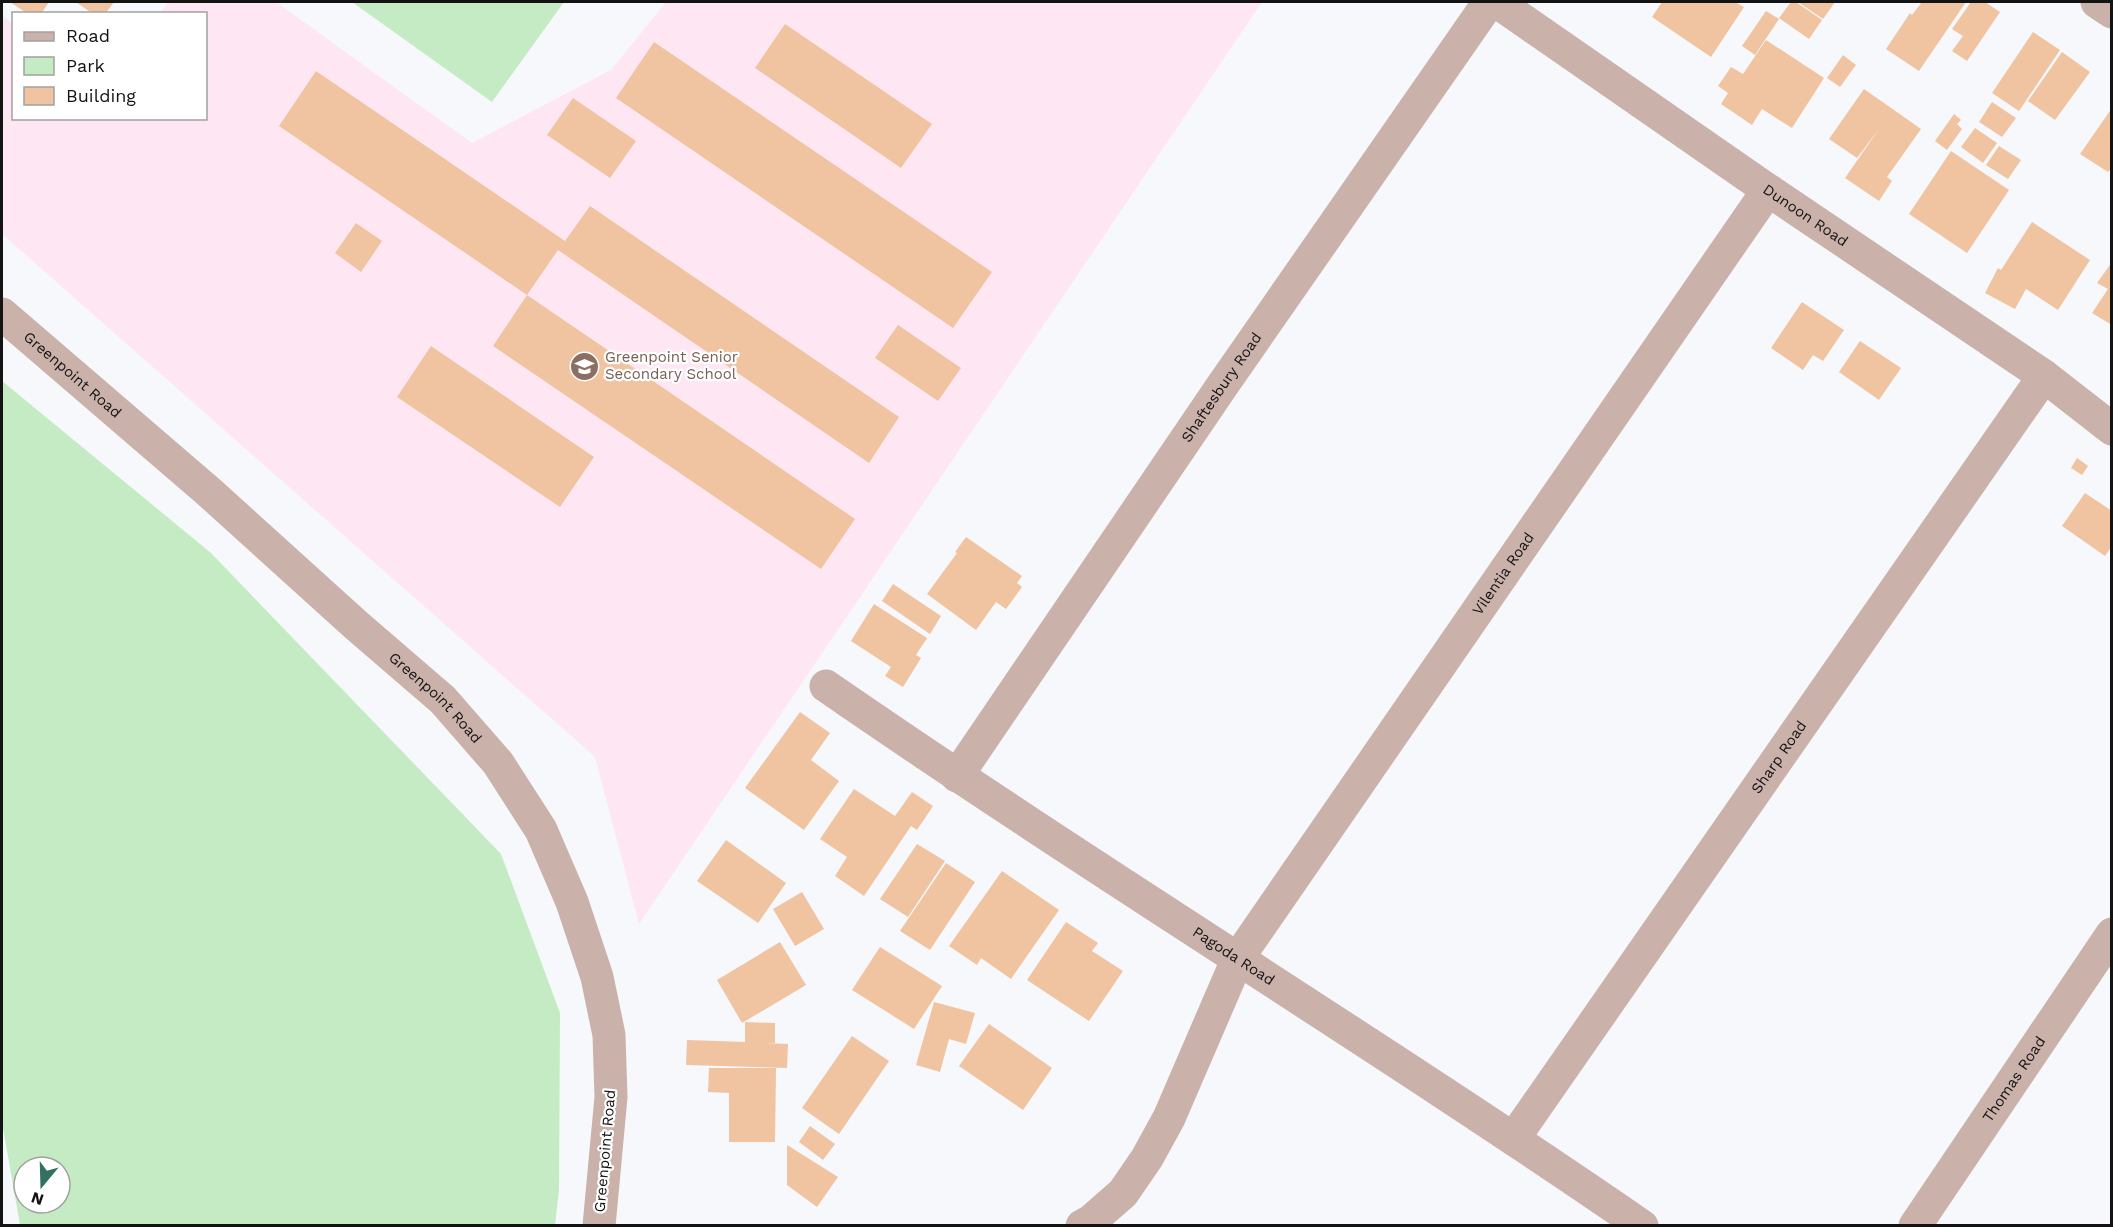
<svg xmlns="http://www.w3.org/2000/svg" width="2113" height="1227" font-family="'Work Sans',sans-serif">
<rect width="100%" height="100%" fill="#f7f8fb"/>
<path fill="#fee7f3" d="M168 2H276L472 143 611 70 666 2H1262L639 924 595 757 2 234V15L13 24 14 118H206V14L160 13Z"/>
<g fill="#c5ebc4" fill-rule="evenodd">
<path d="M352 2H564L492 102Z"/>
<path d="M2 381 211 553 501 854 560 1013 559 1190 555 1225H20L2 1122ZM24 1167H60V1203H24Z"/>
</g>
<g fill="#f0c3a1">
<path d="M10 2H49L41 14H28Z"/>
<path d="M76 2H114L105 14H93Z"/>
<path d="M1662 2H1735L1744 7 1711 57 1652 17Z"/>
<path d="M1791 2H1796L1822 20 1809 39 1779 18Z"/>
<path d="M1798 2H1835L1823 19Z"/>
<path d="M1922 2H1966L1919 71 1886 49 1910 13 1912 15Z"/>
<path d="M1971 2H1985L2000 12 1967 61 1952 51 1963 36 1952 29Z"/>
<path d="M1766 11 1779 19 1755 55 1742 46Z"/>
<path d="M785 24 932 124 901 168 755 68Z"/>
<path d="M2033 32 2060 50 2019 111 1992 93Z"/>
<path d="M1766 40 1824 78 1792 128 1762 109 1752 125 1721 104 1728 93 1718 86 1731 67 1743 74Z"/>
<path d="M654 42 992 272 953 328 616 98Z"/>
<path d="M2062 52 2090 72 2055 120 2028 101Z"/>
<path d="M1843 55 1856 65 1840 87 1827 78Z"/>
<path d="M316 71 565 241 590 206 899 417 869 463 558 250 527 295 279 126Z"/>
<path d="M1864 89 1921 129 1887 177 1892 181 1879 201 1845 178 1879 129 1857 158 1829 139Z"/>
<path d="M573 98 636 141 610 178 547 135Z"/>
<path d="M1992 102 2016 118 2002 137 1979 122Z"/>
<path d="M2112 108V167L2108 172 2080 154Z"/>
<path d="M1954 114 1961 120 1957 124 1962 129 1947 150 1935 141Z"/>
<path d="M1975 128 1997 143 1983 163 1961 147Z"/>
<path d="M1999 146 2021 160 2008 179 1986 165Z"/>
<path d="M1951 151 2009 190 1967 253 1909 214Z"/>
<path d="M2032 222 2090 260 2058 310 2026 289 2015 309 1985 293 1998 268 2001 270Z"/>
<path d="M356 223 382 241 361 272 335 253Z"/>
<path d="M2112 262V325L2092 313 2108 289 2097 283Z"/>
<path d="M527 295 855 519 821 569 493 346Z"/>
<path d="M1802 302 1844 330 1823 361 1813 355 1803 370 1771 348Z"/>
<path d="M898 325 961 368 938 401 875 358Z"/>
<path d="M1860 341 1901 368 1879 400 1839 372Z"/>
<path d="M431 346 594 457 560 507 397 397Z"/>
<path d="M2077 458 2088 466 2082 475 2071 468Z"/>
<path d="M2085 493 2112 511V546L2105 556 2062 526Z"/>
<path d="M966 537 1022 576 1017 583 1022 587 1006 609 996 602 976 630 927 594 957 553 955 552Z"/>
<path d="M893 584 941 616 930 634 882 601Z"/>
<path d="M874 604 927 638 916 655 921 658 903 687 885 676 891 667 851 641Z"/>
<path d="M800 712 830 733 811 760 839 781 804 830 745 788Z"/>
<path d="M854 789 895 816 912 792 933 806 917 830 911 826 864 896 835 876 847 857 820 839Z"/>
<path d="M726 840 786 883 758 923 697 881Z"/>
<path d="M917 844 945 861 908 917 880 899Z"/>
<path d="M946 863 975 882 930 950 900 931Z"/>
<path d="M1002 871 1059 910 1011 979 981 958 977 965 949 946Z"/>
<path d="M802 892 824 929 795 946 773 909Z"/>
<path d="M1066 922 1098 943 1092 951 1123 971 1089 1021 1027 980Z"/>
<path d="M780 942 806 985 742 1023 717 980Z"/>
<path d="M880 947 942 986 914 1029 852 990Z"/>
<path d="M934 1002 975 1013 966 1044 949 1039 940 1072 916 1065Z"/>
<path d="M745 1022 775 1023V1043H765L788 1044 787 1068 686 1065 687 1040 745 1042Z"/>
<path d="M989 1024 1052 1068 1023 1110 959 1066Z"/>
<path d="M852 1036 889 1061 839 1134 802 1108Z"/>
<path d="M709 1068H776L775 1142H729V1093L708 1092Z"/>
<path d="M810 1126 835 1144 823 1160 799 1142Z"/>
<path d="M787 1145 838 1177 817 1207 787 1185Z"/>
</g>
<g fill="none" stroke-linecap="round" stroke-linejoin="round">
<g stroke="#cab1a9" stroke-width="33">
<path id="s1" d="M1497 2 1768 190 2044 376 2112 429"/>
<path d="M2097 2 2112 12"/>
<path id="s2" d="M2 314 209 492 356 625 443 700 498 763 541 830 572 902 597 977 609 1035 611 1097 599 1226"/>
<path id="s3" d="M826 686C1094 871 1373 1041 1642 1226"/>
<path id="s4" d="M957 776 1222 386 1489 2"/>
<path id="s5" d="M1514 1138 2044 376"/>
<path id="s6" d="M1082 1226 1091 1221 1123 1193 1147 1158 1169 1118 1238 958 1768 190"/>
<path id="s7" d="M1915 1226 2112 934"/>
</g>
</g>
<defs>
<symbol id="school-disc" viewBox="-11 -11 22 22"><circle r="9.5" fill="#8d6e63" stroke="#fff"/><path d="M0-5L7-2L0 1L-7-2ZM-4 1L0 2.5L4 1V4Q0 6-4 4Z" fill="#fff"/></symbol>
</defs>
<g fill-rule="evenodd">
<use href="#school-disc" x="568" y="350" width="33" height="33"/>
</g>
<g text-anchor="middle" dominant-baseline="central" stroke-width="4.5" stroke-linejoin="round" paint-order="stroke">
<g font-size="15" fill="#131314" stroke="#fff">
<text stroke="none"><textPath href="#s1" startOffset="375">Dunoon Road</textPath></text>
<text stroke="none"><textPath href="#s2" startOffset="93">Greenpoint Road</textPath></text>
<text stroke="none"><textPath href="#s4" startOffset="470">Shaftesbury Road</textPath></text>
<text stroke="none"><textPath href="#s6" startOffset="782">Vilentia Road</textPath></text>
<text stroke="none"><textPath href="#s2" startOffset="579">Greenpoint Road</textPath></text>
<text stroke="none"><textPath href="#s5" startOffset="464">Sharp Road</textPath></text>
<text stroke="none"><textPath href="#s3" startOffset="489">Pagoda Road</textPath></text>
<text stroke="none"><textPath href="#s7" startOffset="177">Thomas Road</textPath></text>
<text transform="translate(605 1151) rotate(-85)">Greenpoint Road</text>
</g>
<g font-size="15" fill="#785e54" stroke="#fff" text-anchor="start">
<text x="605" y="357">Greenpoint Senior<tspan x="605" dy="17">Secondary School</tspan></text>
</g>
</g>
<rect width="2113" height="1227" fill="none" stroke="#131314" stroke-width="6"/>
<rect x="12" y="12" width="195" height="108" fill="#ffffff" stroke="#a1a1a1" stroke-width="1.5"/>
<rect x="24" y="32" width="30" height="9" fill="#cab1a9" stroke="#a1a1a1" stroke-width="1.5"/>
<text x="66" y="42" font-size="18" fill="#131314">Road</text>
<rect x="24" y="57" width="30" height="18" fill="#c5ebc4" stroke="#a1a1a1" stroke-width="1.5"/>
<text x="66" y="72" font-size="18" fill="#131314">Park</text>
<rect x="24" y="87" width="30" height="18" fill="#f0c3a1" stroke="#a1a1a1" stroke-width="1.5"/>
<text x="66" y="102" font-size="18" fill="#131314">Building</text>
<g transform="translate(42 1185) rotate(199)"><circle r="28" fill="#ffffff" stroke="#a1a1a1" stroke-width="1.5"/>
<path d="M0-4.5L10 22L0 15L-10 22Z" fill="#32715f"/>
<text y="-9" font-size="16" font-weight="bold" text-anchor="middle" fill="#131314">N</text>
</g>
</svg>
